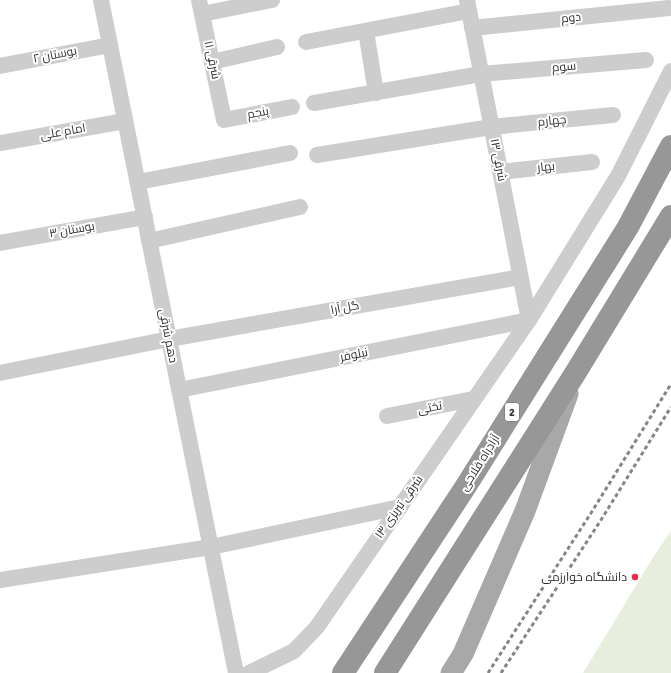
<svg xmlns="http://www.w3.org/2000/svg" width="671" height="673" font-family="Signika,Cairo,sans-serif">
<rect width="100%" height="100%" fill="#fff"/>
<path fill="#e7eedd" d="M671 531V673H583L654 556Z"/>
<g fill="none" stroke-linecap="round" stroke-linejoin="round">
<g stroke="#cdcdcd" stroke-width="16">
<path d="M101 0 236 673"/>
<path d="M199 0 224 120 292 107"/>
<path d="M467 0 529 320"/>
<path d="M202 14 272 0"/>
<path d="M472 28 669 8"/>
<path d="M366 31 376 93"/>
<path d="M306 42 469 11"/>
<path d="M212 62 277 47"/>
<path d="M0 66 110 45"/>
<path d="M314 103 481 74 646 60"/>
<path d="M0 143 125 121"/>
<path d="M317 155 491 127 613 115"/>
<path d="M500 172 592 162"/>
<path d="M138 182 290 153"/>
<path d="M149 241 300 207"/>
<path d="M0 243 145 217"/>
<path d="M0 373 169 339 520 277"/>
<path d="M179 390 529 320"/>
<path d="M387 416 473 399"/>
<path d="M0 580 211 547 400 507"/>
<path d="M249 673 294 651 317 627 529 320 618 176 671 71"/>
</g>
<path stroke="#a8a8a8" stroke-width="21" d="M451 673 463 654 525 511 568 394"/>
<g stroke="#979797" stroke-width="22">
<path d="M343 673 466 486 628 227 671 146"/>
<path d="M385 673 576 372 671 216"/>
</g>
<g stroke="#858585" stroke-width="3" stroke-dasharray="4 3" stroke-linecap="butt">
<path d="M488 673 591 513 671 384"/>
<path d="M501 673 601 520 671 407"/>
</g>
</g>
<circle fill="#f12846" stroke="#fff" stroke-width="1.5" cx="635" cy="577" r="4"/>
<g text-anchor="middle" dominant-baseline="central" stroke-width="4" stroke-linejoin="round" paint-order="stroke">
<rect fill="#fff" stroke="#6e6e6e" stroke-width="1" x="505" y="403" width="14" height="18" rx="3"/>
<g font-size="11" font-weight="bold" fill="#303030">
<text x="512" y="412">2</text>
</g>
<g font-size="12" fill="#303030" stroke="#fff">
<text transform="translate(571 18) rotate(-6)">دوم</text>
<text transform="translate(55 55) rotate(-11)">بوستان ۲</text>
<text transform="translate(212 60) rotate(78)">۱۱ شرقی</text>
<text transform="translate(564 67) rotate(-5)">سوم</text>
<text transform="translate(258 113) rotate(-11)">پنجم</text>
<text transform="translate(552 121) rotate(-6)">چهارم</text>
<text transform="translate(63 132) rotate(-10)">امام علی</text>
<text transform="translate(498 160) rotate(79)">۱۳ شرقی</text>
<text transform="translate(546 167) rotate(-6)">بهار</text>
<text transform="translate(72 230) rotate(-10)">بوستان ۳</text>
<text transform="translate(345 308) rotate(-10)">گل آرا</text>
<text transform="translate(168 336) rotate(79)">دهم شرقی</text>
<text transform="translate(354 355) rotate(-11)">نیلوفر</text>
<text transform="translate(430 408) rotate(-11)">تختی</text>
<text transform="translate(480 463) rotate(-58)">آزادراه فلاحی</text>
<text transform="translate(399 507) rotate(-55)">۱۳ شرقی تبریزی</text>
</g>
<g font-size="12" fill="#303030" stroke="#fff" text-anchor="end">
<text x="627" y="577">دانشگاه خوارزمی</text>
</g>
</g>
</svg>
